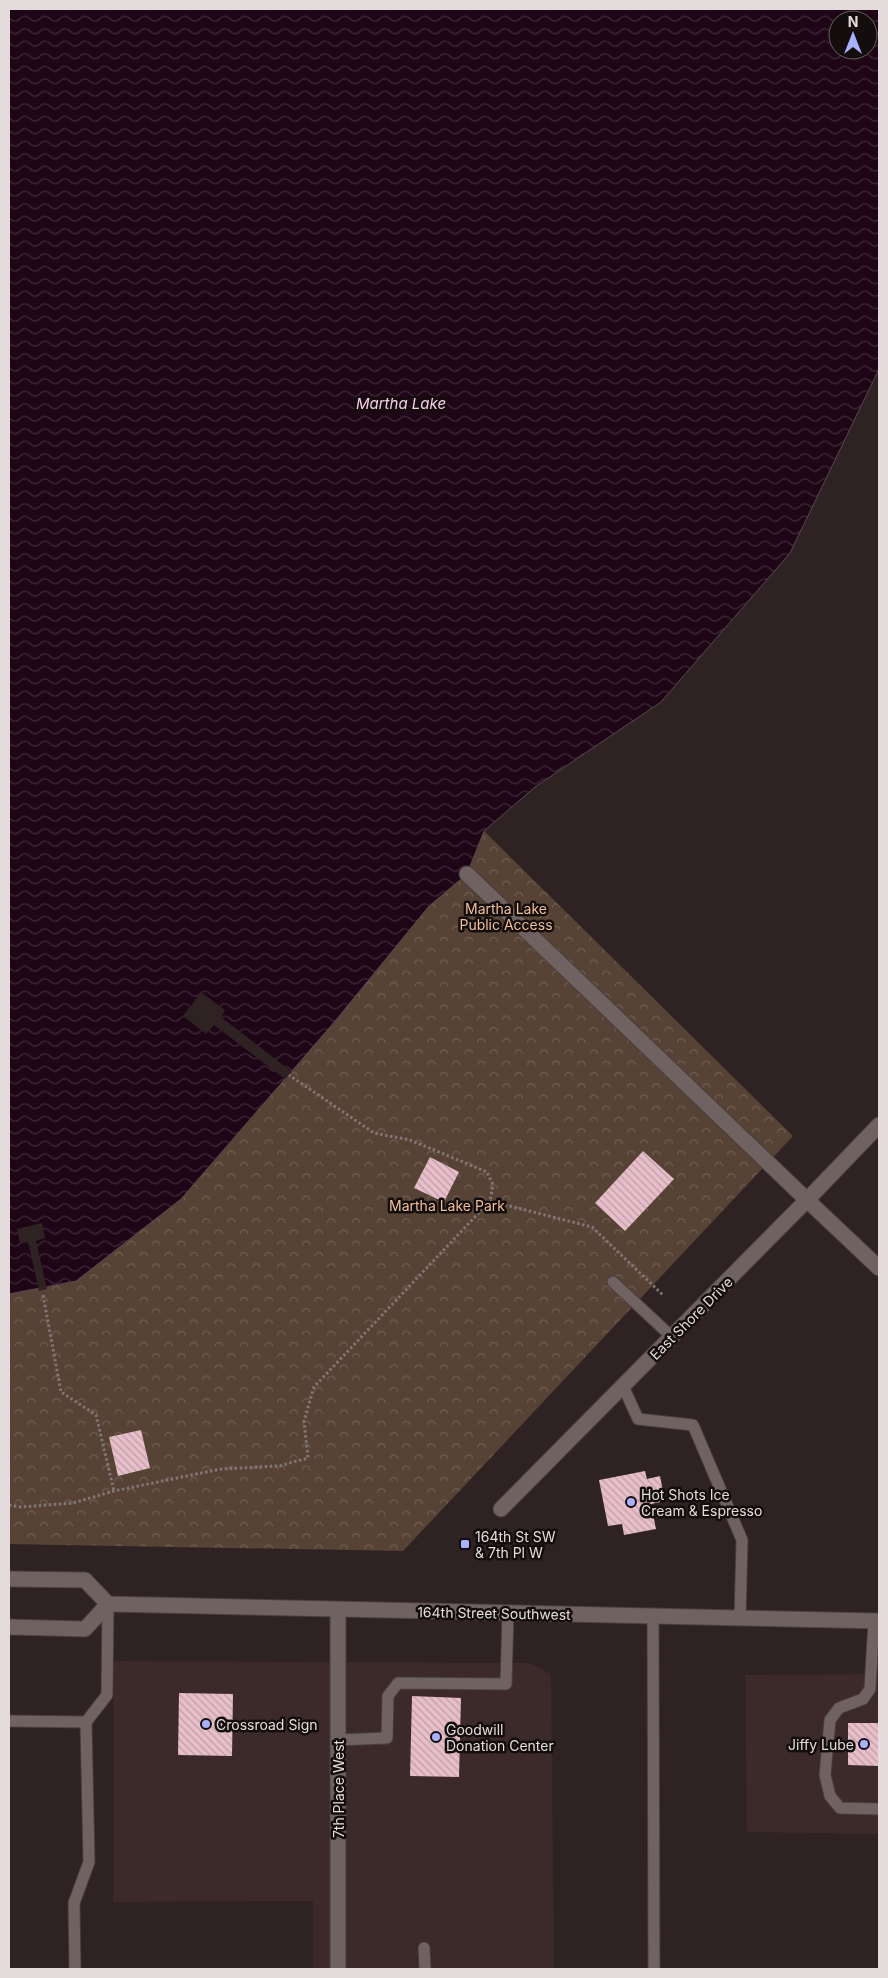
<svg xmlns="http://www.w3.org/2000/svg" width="888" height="1978" font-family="Inter,sans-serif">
<defs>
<pattern id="park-crowns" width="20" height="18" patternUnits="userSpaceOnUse" patternTransform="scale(1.25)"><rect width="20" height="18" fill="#574335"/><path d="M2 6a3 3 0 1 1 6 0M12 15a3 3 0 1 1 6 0" fill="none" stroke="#6f5e52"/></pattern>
<pattern id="water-waves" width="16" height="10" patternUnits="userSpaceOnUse" patternTransform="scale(1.25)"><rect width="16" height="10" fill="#1e0617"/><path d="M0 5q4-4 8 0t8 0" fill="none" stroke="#3f2a38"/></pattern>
<pattern id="building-back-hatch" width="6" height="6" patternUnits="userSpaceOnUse" patternTransform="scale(1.25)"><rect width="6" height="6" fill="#e7beca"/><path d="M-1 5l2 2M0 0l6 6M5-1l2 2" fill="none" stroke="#be9fa8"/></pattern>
</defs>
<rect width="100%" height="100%" fill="#2e2222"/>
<g fill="#3c2a2b">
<path d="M114 1661 529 1663 551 1674 554 1969H313V1901L113 1902Z"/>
<path d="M879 1674V1834L747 1832 745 1675Z"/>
</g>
<path fill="url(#park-crowns)" d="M484 831 793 1136 403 1551 9 1544V1294L76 1281 429 906 467 874Z"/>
<path fill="url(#water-waves)" stroke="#594652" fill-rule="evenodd" d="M9 9H879V369L790 553 661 702 535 787 484 831 467 874 429 906 336 1020 181 1199 76 1281 9 1294ZM838 20H868V50H838Z"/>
<g fill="#2e2222">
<path d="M201 992 225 1010 221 1017 292 1072 285 1079 214 1025 206 1034 183 1016Z"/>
<path d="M42 1223 45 1238 36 1241 47 1289 39 1291 28 1241 20 1243 17 1229Z"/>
</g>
<g fill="url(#building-back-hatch)">
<path d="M643 1151 674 1179 625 1231 595 1203Z"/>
<path d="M430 1157 459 1172 444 1202 414 1188Z"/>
<path d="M141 1430 150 1468 118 1476 109 1437Z"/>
<path d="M645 1471 647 1479 660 1476 665 1501 651 1504 656 1529 624 1535 622 1524 608 1526 599 1480Z"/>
<path d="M179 1693 233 1694 232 1756 178 1755Z"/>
<path d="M412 1696 461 1698 459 1777 410 1776Z"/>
<path d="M848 1723H879V1766L848 1765Z"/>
</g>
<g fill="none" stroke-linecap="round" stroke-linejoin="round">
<defs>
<g id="service">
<path d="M613 1282 672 1337"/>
<path d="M623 1386 638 1419 693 1425 742 1540 740 1618"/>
<path d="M653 1616 654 1969"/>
<path d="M874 1621 870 1689 863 1699 839 1708 830 1720 825 1775 830 1796 840 1808 879 1809"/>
<path d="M9 1721 86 1722 107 1695 108 1604"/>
<path d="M338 1740 387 1738 388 1696 398 1683 506 1684 508 1613"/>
<path d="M424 1948 425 1969"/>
<path d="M75 1969 74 1903 89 1862 86 1722"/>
</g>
<g id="minor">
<path d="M467 874 807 1200 501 1509"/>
<path d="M338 1610V1969"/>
</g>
<path id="tertiary" d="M879 1125 807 1200 879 1268"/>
<g id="secondary">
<path d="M9 1579 85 1580 108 1604 879 1621"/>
<path d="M9 1627 85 1629 108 1604"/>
</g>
</defs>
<use href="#service" stroke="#473e3e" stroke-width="13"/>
<use href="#minor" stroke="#473e3e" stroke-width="17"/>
<use href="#tertiary" stroke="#473e3e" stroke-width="17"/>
<use href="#secondary" stroke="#473e3e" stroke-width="17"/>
<g stroke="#807676" stroke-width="3" stroke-dasharray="2.5 2.5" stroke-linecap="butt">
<path d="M490 1201 592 1227 664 1296"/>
<path d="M43 1295 61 1392 96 1415 114 1491"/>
<path d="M9 1505 21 1507 73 1503 114 1491 221 1469 279 1466 308 1458 304 1421 314 1387 490 1201 493 1185 487 1172 410 1140 374 1133 289 1075"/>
</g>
<use href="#service" stroke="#716262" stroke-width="11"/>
<use href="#minor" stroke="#716262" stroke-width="15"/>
<use href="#tertiary" stroke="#716262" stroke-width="15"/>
<use href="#secondary" stroke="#716262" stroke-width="15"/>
</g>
<g fill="#a9b0fc" stroke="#130d0d" stroke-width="2">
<circle cx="631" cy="1502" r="5"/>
<rect x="460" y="1539" width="10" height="10" rx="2.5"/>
<circle cx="206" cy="1724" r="5"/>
<circle cx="436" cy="1737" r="5"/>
<circle cx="864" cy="1744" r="5"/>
</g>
<g text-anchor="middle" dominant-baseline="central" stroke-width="5" stroke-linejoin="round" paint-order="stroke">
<g font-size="14" fill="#f2be97" stroke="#130d0d">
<text x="506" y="908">Martha Lake<tspan x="506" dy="16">Public Access</tspan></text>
<text x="447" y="1205">Martha Lake Park</text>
</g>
<g font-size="14" fill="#e4dcdc" stroke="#130d0d">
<text transform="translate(691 1318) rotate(-45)">East Shore Drive</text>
<text transform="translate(494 1613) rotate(1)">164th Street Southwest</text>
<text transform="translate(338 1789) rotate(-90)">7th Place West</text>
</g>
<g font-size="14" fill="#e4dcdc" stroke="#130d0d" text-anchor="start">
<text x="641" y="1494">Hot Shots Ice<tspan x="641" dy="16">Cream &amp; Espresso</tspan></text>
<text x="475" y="1536">164th St SW<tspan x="475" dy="16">&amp; 7th Pl W</tspan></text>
<text x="216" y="1724">Crossroad Sign</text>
<text x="446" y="1729">Goodwill<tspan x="446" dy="16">Donation Center</tspan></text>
<text x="854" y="1744" text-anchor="end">Jiffy Lube</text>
</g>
<g font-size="15" font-style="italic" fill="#facdeb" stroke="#130d0d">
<text x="401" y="403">Martha Lake</text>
</g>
</g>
<rect width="888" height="1978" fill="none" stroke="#e4dcdc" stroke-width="20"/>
<g transform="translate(853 35)"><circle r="24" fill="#130d0d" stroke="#676060"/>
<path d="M0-4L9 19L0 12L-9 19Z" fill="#a9b0fc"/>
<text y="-8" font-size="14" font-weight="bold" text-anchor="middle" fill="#e4dcdc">N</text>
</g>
</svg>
